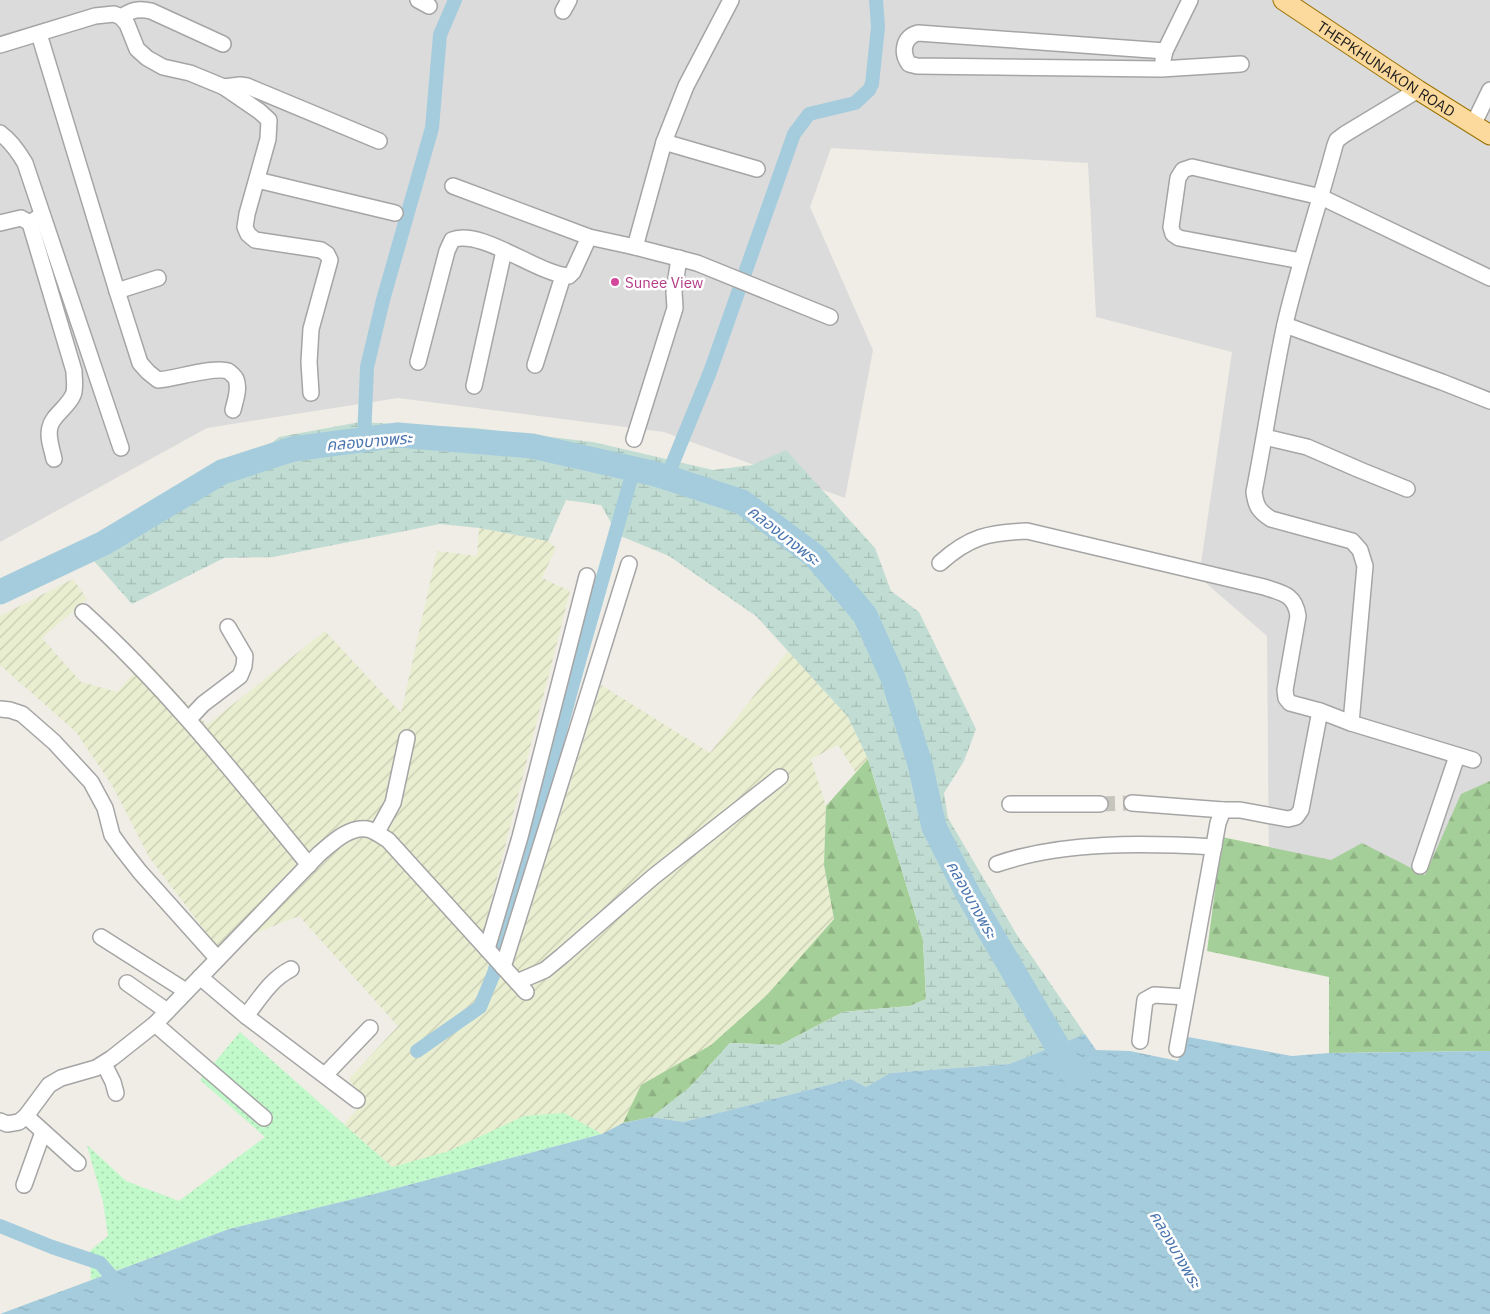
<svg xmlns="http://www.w3.org/2000/svg" width="1490" height="1314" font-family="'IBM Plex Sans','Noto Sans Thai',sans-serif">
<defs>
<pattern id="farmland-furrows" width="10" height="10" patternUnits="userSpaceOnUse" patternTransform="scale(1.25)"><rect width="10" height="10" fill="#e9eed0"/><path d="M-1 1l2-2M0 10L10 0M9 11l2-2" fill="none" stroke="#c7ccb2"/></pattern>
<pattern id="forest-firs" width="22" height="20" patternUnits="userSpaceOnUse" patternTransform="scale(1.25)"><rect width="22" height="20" fill="#a5cf99"/><path d="M5 1l3.5 6h-7zM16 11l3.5 6h-7z" fill="#8eb183"/></pattern>
<pattern id="wetland-marsh" width="20" height="14" patternUnits="userSpaceOnUse" patternTransform="scale(1.25)"><rect width="20" height="14" fill="#c1ddd3"/><path d="M1 5h8M5 5V1M11 12h8M15 12V8" fill="none" stroke="#a5bdb5"/></pattern>
<pattern id="park-dots" width="8" height="8" patternUnits="userSpaceOnUse" patternTransform="scale(1.25)"><rect width="8" height="8" fill="#c1f9ca"/><path d="M2 2h.1M6 6h.1" fill="none" stroke="#a5d5ad" stroke-width="1.8" stroke-linecap="round"/></pattern>
<pattern id="water-ripples" width="26" height="14" patternUnits="userSpaceOnUse" patternTransform="scale(1.25)"><rect width="26" height="14" fill="#a5ccdd"/><path d="M2 4q2-2 4 0t4 0M15 11q2-2 4 0t4 0" fill="none" stroke="#8eafbd"/></pattern>
</defs>
<rect width="100%" height="100%" fill="#efede5"/>
<path fill="#dcdbdb" d="M0 0H1490V893L1269 864 1267 636 1199 577 1232 352 1096 317 1088 163 831 148 810 207 873 350 845 498 664 432 398 398 207 428 0 542Z"/>
<path fill="url(#farmland-furrows)" d="M479 528 548 541 556 548 542 578 570 591 482 937 515 959 601 685 710 753 788 651 848 717 868 759 856 773 838 745 811 759 826 806 824 865 834 919 767 995 711 1045 642 1085 623 1123 602 1134 564 1113 524 1116 449 1151 392 1167 344 1124 364 1101 349 1079 398 1026 299 916 218 948 149 857 112 785 76 732 0 665V616L73 579 87 599 42 638 81 682 117 692 146 660 207 725 325 631 401 713 437 551 477 556Z"/>
<g fill="url(#forest-firs)">
<path d="M868 759 923 940 926 999 910 1006 843 1012 780 1045 730 1043 690 1087 652 1117 623 1123 641 1085 711 1045 767 995 834 919 824 865 826 806Z"/>
<path d="M1490 781V1051L1329 1053V977L1207 951 1222 837 1331 860 1362 843 1425 875 1461 794Z"/>
</g>
<path fill="url(#wetland-marsh)" d="M360 422 475 428 593 442 713 470 752 465 786 450 875 548 891 591 919 612 976 729 964 761 944 793 948 818 1017 935 1085 1034 1009 1064 890 1073 866 1087 851 1079 683 1122 652 1117 690 1087 730 1043 780 1045 843 1012 910 1006 926 999 923 940 868 759 848 717 756 616 669 556 618 535 601 505 566 500 548 541 479 528 440 524 273 557 224 558 132 604 94 561 161 517 232 476 279 437Z"/>
<path fill="url(#park-dots)" d="M240 1032 392 1167 449 1151 524 1116 564 1113 602 1134 374 1194 229 1229 91 1280 90 1251 108 1236 103 1202 87 1145 126 1181 179 1201 265 1137 200 1080Z"/>
<path fill="url(#water-ripples)" d="M1085 1034 1096 1050 1130 1051 1178 1061 1188 1037 1292 1056 1329 1053 1490 1051V1314H0L229 1229 374 1194 602 1134 623 1123 652 1117 683 1122 851 1079 866 1087 890 1073 1009 1064Z"/>
<g fill="none" stroke-linecap="round" stroke-linejoin="round">
<g stroke="#a5ccdd" stroke-width="14">
<path d="M364 439 367 367 383 300 432 128 440 35 455 0"/>
<path d="M667 477 710 372 794 134 809 114 855 103 869 90 872 84 878 27 876 0"/>
<path d="M417 1051 480 1007 494 973 580 658 634 468"/>
<path d="M0 1226 52 1247 100 1263 121 1287 134 1314"/>
</g>
<path stroke="#a5ccdd" stroke-width="25" d="M0 592 104 543 222 472 293 449 398 435 532 446 656 474 742 502 815 556 865 615 893 678 920 764 934 827 969 896 1073 1073"/>
<path stroke="#c5c4bd" stroke-width="15" stroke-dasharray="15 8" stroke-linecap="butt" d="M1100 804 1132 803"/>
<defs>
<g id="minor">
<path d="M418 0 429 6"/>
<path d="M563 11 569 0"/>
<path d="M121 17C132 10 138 8 151 11L223 44"/>
<path d="M39 34 117 291 140 363 148 372 158 380C174 379 215 366 228 371 230 372 235 377 236 379 240 389 235 401 233 410"/>
<path d="M0 45 95 16 114 14 121 17 127 24 137 49 147 58 163 67 190 73 224 87 259 111 269 120 268 139 247 214 245 227 248 234 255 240 321 250 327 254 330 260 311 329 309 362 311 393"/>
<path d="M1165 51 918 33C903 37 901 53 909 64L917 66 1161 69 1241 64"/>
<path d="M1163 60 1165 51 1190 0"/>
<path d="M224 87 240 85 247 86 379 141"/>
<path d="M1418 90 1345 134 1337 140 1335 145C1319 205 1299 264 1285 324 1273 380 1265 436 1254 492 1256 507 1259 511 1271 519L1352 541 1360 550 1365 566 1351 723 1473 760"/>
<path d="M1473 125 1490 90"/>
<path d="M0 133C11 141 18 151 25 163L121 448"/>
<path d="M664 142 757 169"/>
<path d="M257 180 395 213"/>
<path d="M453 186 589 237 635 247 697 263 830 317"/>
<path d="M42 215 30 223 74 371C74 378 76 389 73 395 68 407 52 416 50 427 47 437 52 449 54 459"/>
<path d="M0 223 21 218 30 223"/>
<path d="M635 247 664 142 686 86 731 0"/>
<path d="M1301 261 1179 238 1173 234 1171 227 1178 178 1183 170 1192 167 1321 197 1490 278"/>
<path d="M117 291 158 278"/>
<path d="M1285 325 1442 382 1490 401"/>
<path d="M418 362 447 251 452 240C481 228 537 274 569 276L573 272 589 237"/>
<path d="M535 365 563 276"/>
<path d="M474 386 504 251"/>
<path d="M1265 437 1307 447 1360 470 1407 489"/>
<path d="M634 439 675 308 674 292 679 258"/>
<path d="M940 563C970 536 988 533 1027 531L1264 587C1282 593 1295 594 1298 616L1285 690 1286 698 1290 703 1320 711 1351 723"/>
<path d="M83 612C167 688 237 777 309 865"/>
<path d="M0 709 10 710 22 714 54 742 91 782 105 808 112 835 122 849 140 872 217 958"/>
<path d="M189 719 203 704 240 676 244 666 245 656 228 627"/>
<path d="M1132 803 1223 810"/>
<path d="M1010 804H1100"/>
<path d="M377 832 393 803 407 738"/>
<path d="M997 864C1063 841 1145 843 1214 847"/>
<path d="M1420 866 1457 756"/>
<path d="M101 937 186 991"/>
<path d="M487 949 520 837 587 576"/>
<path d="M503 967 629 564"/>
<path d="M200 977 246 1016 357 1100"/>
<path d="M517 982 545 970 562 956 653 877 780 777"/>
<path d="M127 983 167 1011"/>
<path d="M246 1016C260 998 271 979 291 969"/>
<path d="M155 1024 264 1118"/>
<path d="M1140 1041 1145 1000 1154 995 1186 997"/>
<path d="M1177 1049 1218 823 1223 810H1240L1288 819 1296 817 1301 810 1320 711"/>
<path d="M104 1064 113 1082 116 1093"/>
<path d="M325 1075 370 1028"/>
<path d="M26 1116 78 1163"/>
<path d="M0 1121 7 1124 19 1122 26 1116 49 1085 61 1078 96 1068 112 1058 155 1024 319 854C331 844 349 826 367 829 374 830 381 836 388 840L526 992"/>
<path d="M24 1185 43 1132"/>
</g>
<g id="major">
<path id="s1" d="M1283 0 1418 90 1490 135"/>
</g>
</defs>
<use href="#minor" stroke="#a5a5a5" stroke-width="18"/>
<use href="#major" stroke="#997200" stroke-width="21"/>
<use href="#minor" stroke="#fff" stroke-width="15"/>
<use href="#major" stroke="#fcda9d" stroke-width="19"/>
</g>
<circle fill="#d1479c" stroke="#fff" stroke-width="2" cx="615" cy="282" r="5"/>
<g text-anchor="middle" dominant-baseline="central" stroke-width="5" stroke-linejoin="round" paint-order="stroke">
<g font-size="15" fill="#1e1e1e" stroke="#fff">
<text stroke="none"><textPath href="#s1" startOffset="124">THEPKHUNAKON ROAD</textPath></text>
</g>
<g font-size="15" fill="#b23c85" stroke="#fff" text-anchor="start">
<text x="625" y="282">Sunee View</text>
</g>
<g font-size="16" font-style="italic" fill="#4b75ae" stroke="#fff">
<text transform="translate(369 441) rotate(-5)">คลองบางพระ</text>
<text transform="translate(784 535) rotate(38)">คลองบางพระ</text>
<text transform="translate(972 899) rotate(61)">คลองบางพระ</text>
<text transform="translate(1176 1249) rotate(60)">คลองบางพระ</text>
</g>
</g>
</svg>
